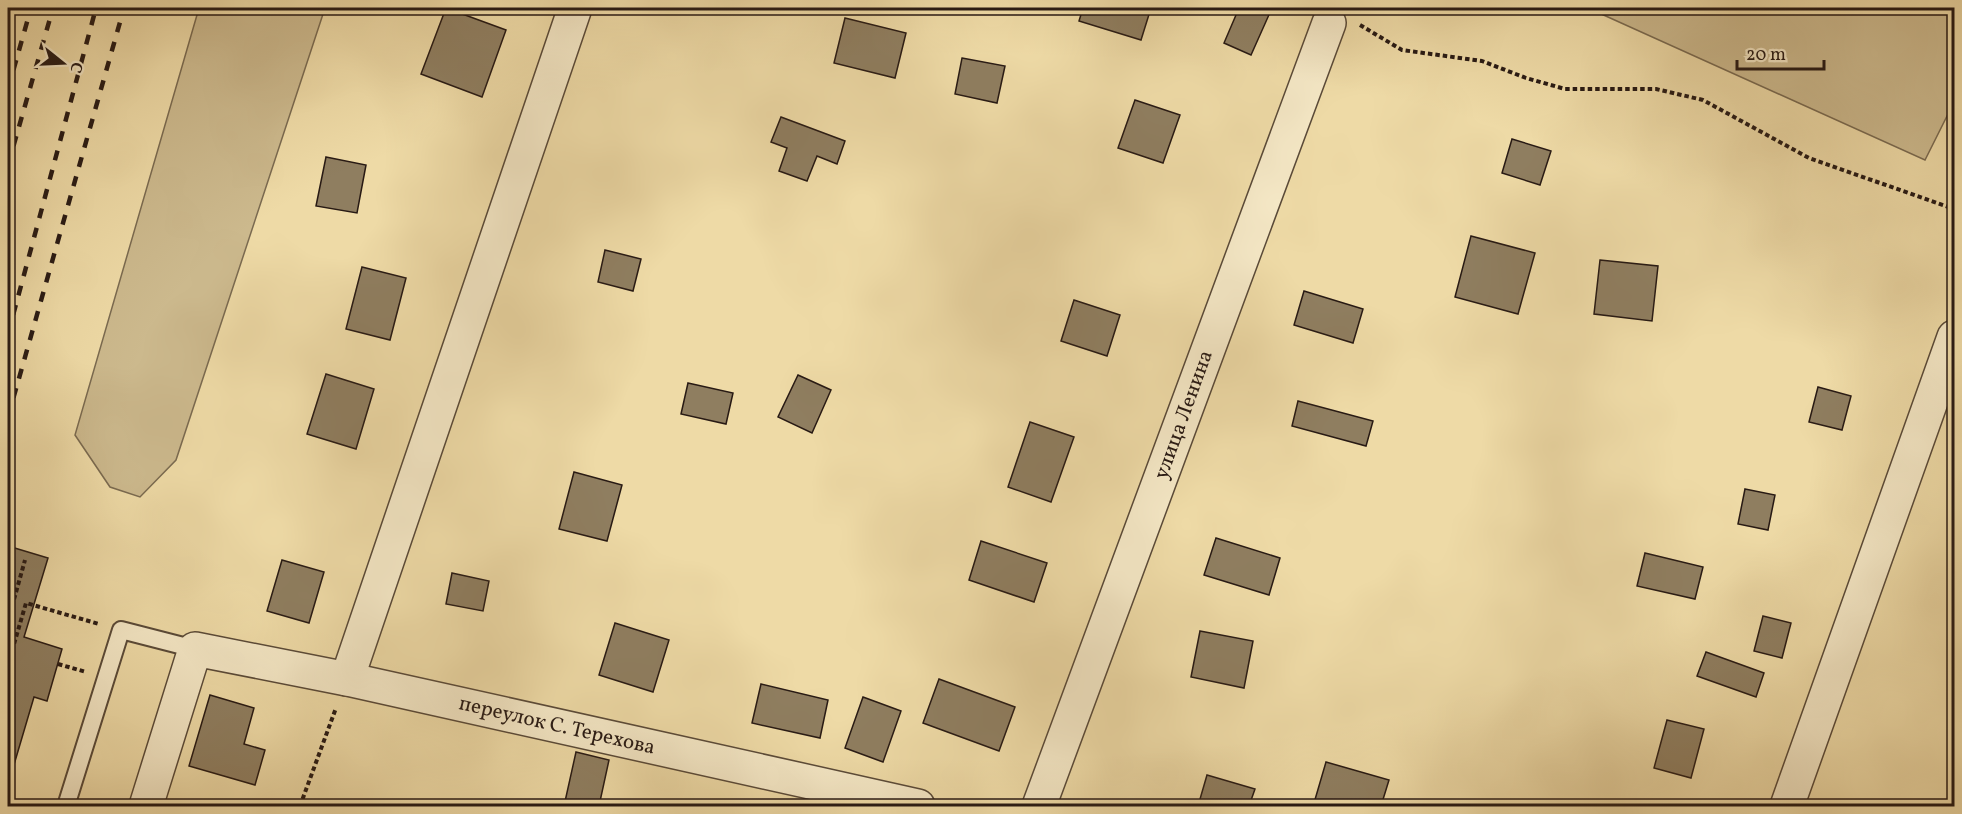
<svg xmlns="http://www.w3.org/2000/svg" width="1962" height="814" font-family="Vollkorn,serif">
<rect width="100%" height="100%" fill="#eedaa6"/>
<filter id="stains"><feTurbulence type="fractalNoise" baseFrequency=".00333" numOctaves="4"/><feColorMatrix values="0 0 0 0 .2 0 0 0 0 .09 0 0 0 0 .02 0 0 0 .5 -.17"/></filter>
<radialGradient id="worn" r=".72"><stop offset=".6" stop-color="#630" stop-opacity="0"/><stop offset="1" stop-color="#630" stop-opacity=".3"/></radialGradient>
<g fill="#ccb98d" stroke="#7a6a50" stroke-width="1.5">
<path d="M199 8H325L176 460 140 497 110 487 75 435Z"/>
<path d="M1588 8H1954V102L1925 160Z"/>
</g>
<g fill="#8f7e60" stroke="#281a14" stroke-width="1.5">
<path d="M446 8 506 30 482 97 421 74Z"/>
<path d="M1083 8H1151L1141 40 1079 21Z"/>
<path d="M1239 8H1272L1251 55 1224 43Z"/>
<path d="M845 18 906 33 895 78 834 63Z"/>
<path d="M962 58 1005 66 997 103 955 94Z"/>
<path d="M1135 100 1180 115 1163 163 1118 148Z"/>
<path d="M781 117 845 141 837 164 817 156 807 181 779 171 787 148 771 142Z"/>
<path d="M1512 139 1551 151 1540 185 1502 173Z"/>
<path d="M326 157 366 165 357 213 316 206Z"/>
<path d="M1471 236 1535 253 1518 314 1455 297Z"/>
<path d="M605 250 641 259 633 291 598 282Z"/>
<path d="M1600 260 1658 266 1652 321 1594 314Z"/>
<path d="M362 267 406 278 390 340 346 329Z"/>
<path d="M1304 291 1363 309 1353 343 1294 325Z"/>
<path d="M1074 300 1120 315 1107 356 1061 341Z"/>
<path d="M326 374 374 389 356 449 307 434Z"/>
<path d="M798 375 831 390 812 433 778 417Z"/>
<path d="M688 383 733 393 726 424 681 414Z"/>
<path d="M1818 387 1851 396 1842 430 1809 422Z"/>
<path d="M1298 401 1373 421 1366 446 1292 426Z"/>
<path d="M1030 422 1074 437 1051 502 1008 487Z"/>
<path d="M574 472 622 485 607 541 559 529Z"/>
<path d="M1745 489 1775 495 1768 530 1738 524Z"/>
<path d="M1216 538 1280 558 1269 595 1204 575Z"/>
<path d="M981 541 1047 563 1034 602 969 580Z"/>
<path d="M8 546 48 558 24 637 62 649 47 701 34 697 8 785Z"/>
<path d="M1645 553 1703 567 1695 599 1637 586Z"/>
<path d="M282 560 324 572 309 623 267 611Z"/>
<path d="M452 573 489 581 483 611 446 604Z"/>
<path d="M1763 616 1791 623 1782 658 1754 651Z"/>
<path d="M615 623 669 640 653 692 599 675Z"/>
<path d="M1200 631 1253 641 1244 688 1191 677Z"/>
<path d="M1706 652 1764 673 1756 697 1697 676Z"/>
<path d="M939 679 1015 707 999 751 923 723Z"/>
<path d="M761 684 828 700 820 738 752 723Z"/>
<path d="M210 695 254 708 244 744 265 750 255 785 189 766Z"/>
<path d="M863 697 901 711 883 762 845 748Z"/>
<path d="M1667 720 1704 729 1691 778 1654 768Z"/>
<path d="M576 752 609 760 599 806H564Z"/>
<path d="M1326 762 1389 780 1381 806H1326L1314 803Z"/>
<path d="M1207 775 1255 789 1249 806H1198Z"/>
</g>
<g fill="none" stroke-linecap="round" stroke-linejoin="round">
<defs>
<path id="lane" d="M66 806 121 630 195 649"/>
<g id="street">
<path d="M347 679 575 8"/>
<path d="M146 806 195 649 347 679 918 806"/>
<path d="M1039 806 1329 23"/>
<path d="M1787 806 1954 337"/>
</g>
</defs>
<use href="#lane" stroke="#5a4a38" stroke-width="20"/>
<use href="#street" stroke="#5a4a38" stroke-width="36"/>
<g stroke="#281a14" stroke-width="4" stroke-dasharray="4.5 3" stroke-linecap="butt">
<path d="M1360 25 1402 50 1482 61 1526 78 1565 89H1656L1703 100 1809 158 1954 209"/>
<path d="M8 621 25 560"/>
<path d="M12 651 26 603 99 624"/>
<path d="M58 664 86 672"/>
<path d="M300 806 336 708"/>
</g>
<use href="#lane" stroke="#f4e7c5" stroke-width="16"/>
<use href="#street" stroke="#f4e7c5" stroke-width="33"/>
<g stroke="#281a14" stroke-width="4.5" stroke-dasharray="10 10" stroke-linecap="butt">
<path d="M8 89 31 8"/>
<path d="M8 165 53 8"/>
<path d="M8 334 96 8"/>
<path d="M8 417 124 8"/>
</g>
</g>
<g text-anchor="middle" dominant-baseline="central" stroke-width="6" stroke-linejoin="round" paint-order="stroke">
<g font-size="21" fill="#281a14" stroke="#f4e7c5">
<text transform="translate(1184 415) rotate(-70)">улица Ленина</text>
<text transform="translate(557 726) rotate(13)">переулок С. Терехова</text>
</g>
</g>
<rect width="1962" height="814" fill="none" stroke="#eedaa6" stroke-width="30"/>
<rect x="9" y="9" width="1944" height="796" fill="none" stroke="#281a14" stroke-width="3"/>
<rect x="15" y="15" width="1932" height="784" fill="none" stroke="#281a14" stroke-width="1.5"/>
<g transform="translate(63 63) rotate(108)" stroke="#f4e7c5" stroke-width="4.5" paint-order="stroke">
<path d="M0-4.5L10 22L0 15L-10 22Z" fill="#281a14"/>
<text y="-9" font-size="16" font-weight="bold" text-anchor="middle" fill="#281a14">С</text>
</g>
<path d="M1737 60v9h87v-9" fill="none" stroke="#281a14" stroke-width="3"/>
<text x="1746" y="60" font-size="18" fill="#281a14" stroke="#f4e7c5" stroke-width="4.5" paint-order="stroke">20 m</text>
<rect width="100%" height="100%" filter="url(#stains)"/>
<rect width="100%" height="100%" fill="url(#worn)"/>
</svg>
